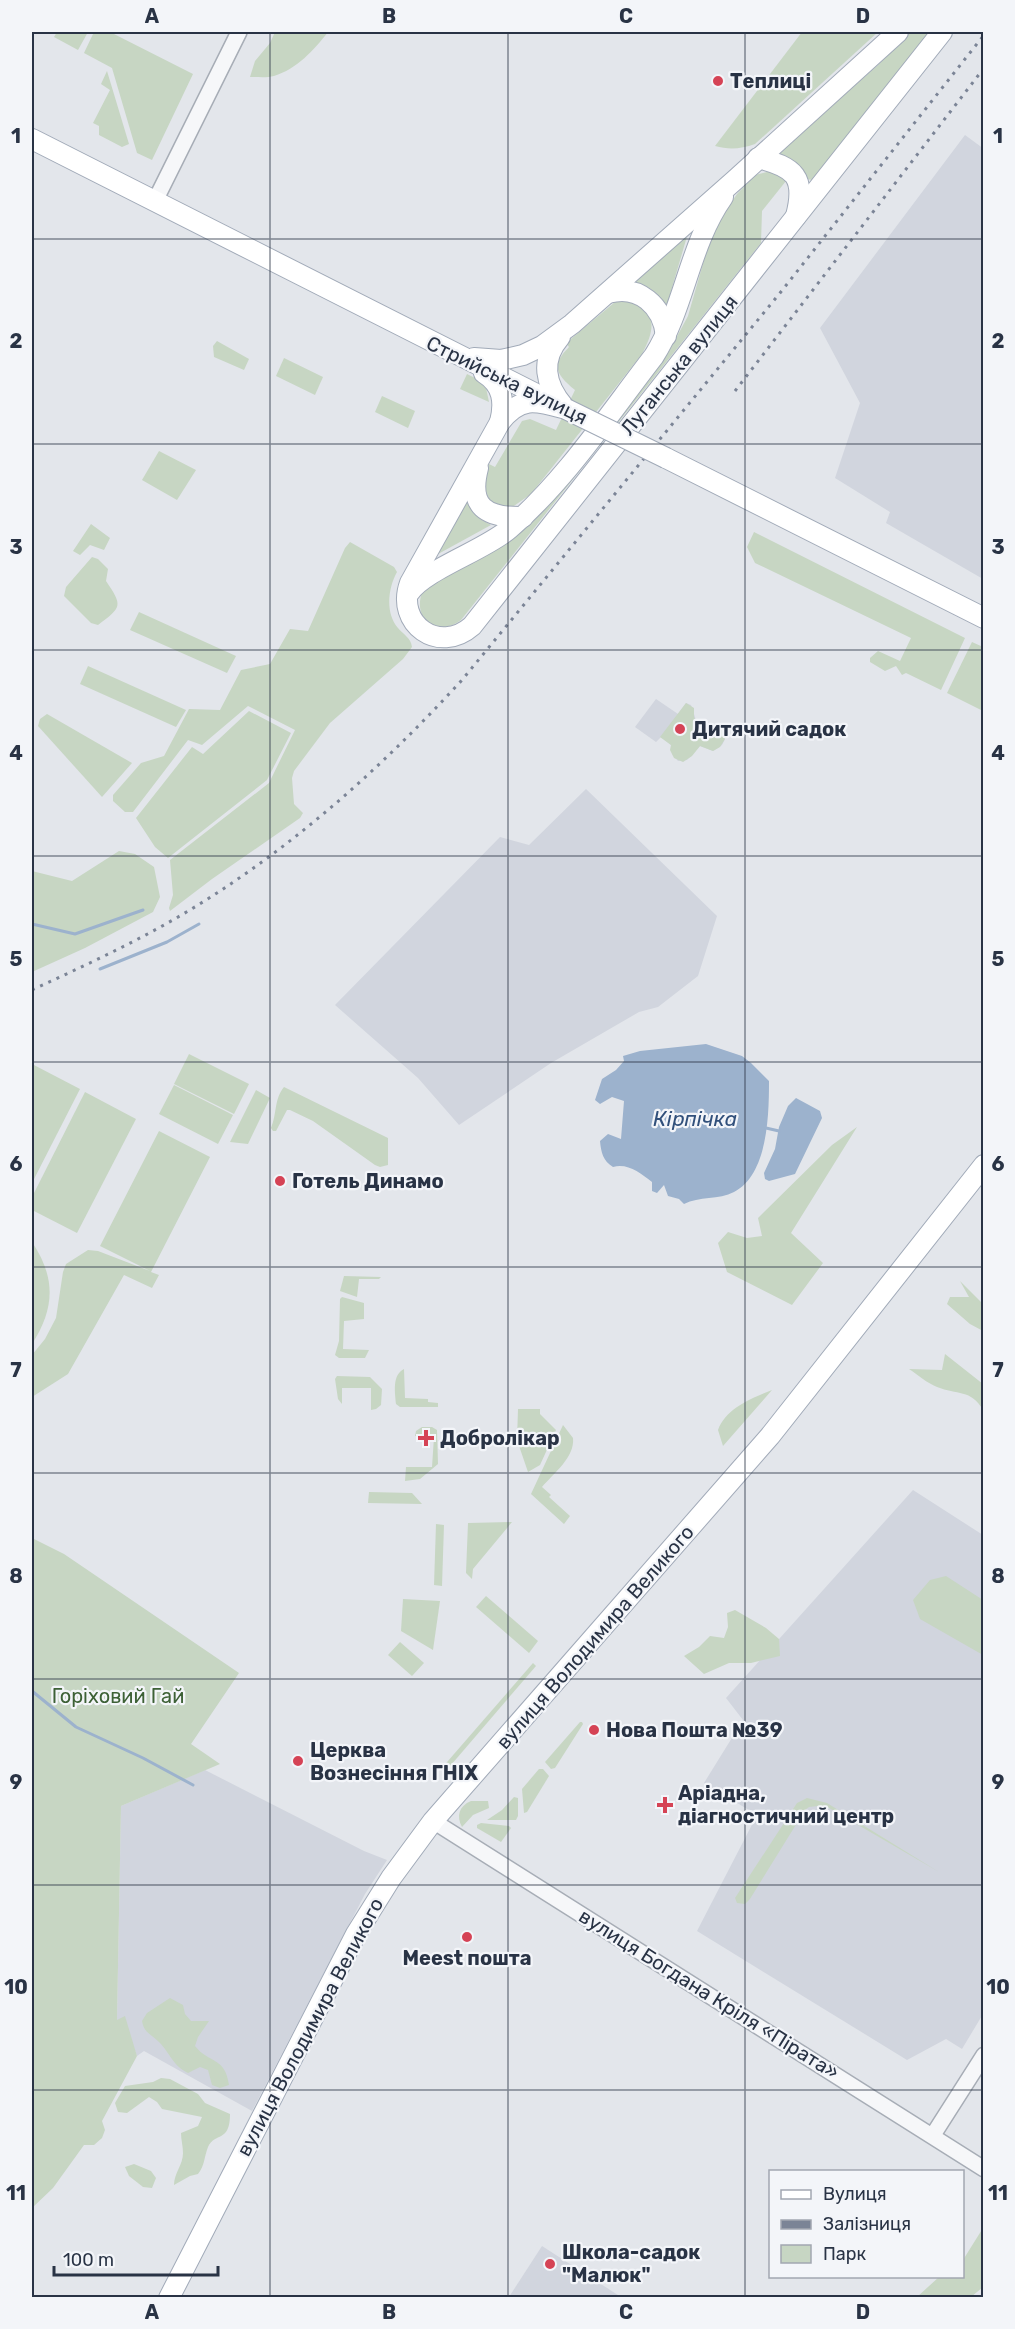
<svg xmlns="http://www.w3.org/2000/svg" width="1015" height="2329" font-family="Rubik,sans-serif">
<rect width="100%" height="100%" fill="#e3e6eb"/>
<g fill="#d1d5de">
<path d="M965 135 984 149 983 579 886 523 890 512 835 478 860 403 820 328Z"/>
<path d="M656 699 678 714 686 703 691 705 697 723 717 725 723 730 725 739 722 745 713 751 700 746 687 760 678 761 672 754 671 745 661 737 656 742 635 727Z"/>
<path d="M586 789 717 916 698 976 658 1007 639 1012 551 1063 459 1125 418 1078 335 1005 500 837 529 845Z"/>
<path d="M913 1490 983 1535V2014L962 2049 946 2039 907 2060 697 1931 757 1815 704 1783 743 1720 726 1698Z"/>
<path d="M205 1770 364 1851 387 1860 365 1894 252 2111 144 2051 137 2056 129 2035 117 2020 121 1806Z"/>
<path d="M542 2246 621 2297H509Z"/>
</g>
<g fill="#c7d6c3">
<path d="M57 32H88L78 50 54 37Z"/>
<path d="M94 32H110L193 74 152 160 137 153 112 68 84 53Z"/>
<path d="M275 32H328C314 50 297 69 274 76 267 78 258 77 250 77L255 61 270 43Z"/>
<path d="M802 32H878L755 144C741 149 729 150 715 146Z"/>
<path d="M911 32H929L812 180 801 178 773 158 878 65Z"/>
<path d="M107 71 129 144 122 147 99 135V126L93 123 110 90 101 84Z"/>
<path d="M771 171 779 173 786 181 762 211 761 243 461 620C436 639 411 618 423 590L511 539 540 514 668 353 688 316 710 239 719 220 737 194 755 175Z"/>
<path d="M690 226 667 305C654 290 648 285 628 280Z"/>
<path d="M622 300C657 306 657 327 642 354L531 494 511 508 493 504C483 492 483 479 489 464L495 467 522 421 530 419 556 430 575 390C557 375 550 366 569 347L566 343 615 302Z"/>
<path d="M217 341 249 359 244 370 214 357 213 346Z"/>
<path d="M284 358 323 377 315 395 276 376Z"/>
<path d="M467 374 485 383 489 402 460 389Z"/>
<path d="M382 396 415 411 408 428 375 412Z"/>
<path d="M159 451 196 470 177 500 142 480Z"/>
<path d="M464 499 480 519 491 525 429 559Z"/>
<path d="M91 524 110 538 104 550 90 545 80 555 73 551Z"/>
<path d="M754 532 965 638 941 690 906 673 902 675 896 666 885 671 870 662V658L878 651 900 661 911 638 755 563 747 547Z"/>
<path d="M350 542 394 567 397 572C388 588 385 613 398 628 403 634 411 638 412 647L403 659 330 723 294 771 292 778 294 804 303 813 300 818 212 879 170 911 169 908 173 895 170 860 269 783 295 730 248 706 202 745 188 740 133 812H125L113 801V795L141 763 164 756 189 709 220 710 241 670 270 664 290 629 308 631 345 548Z"/>
<path d="M92 557 98 559 108 569 106 581C123 606 122 607 98 625L91 623 64 596 66 587Z"/>
<path d="M139 612 236 656 227 673 130 630Z"/>
<path d="M972 642 983 647V711L947 693Z"/>
<path d="M88 666 186 710 176 727 80 684Z"/>
<path d="M686 703 694 708V717L697 723C709 728 723 720 725 739L720 747 713 751 700 746 692 756 683 762 674 758 670 750 671 745 660 737Z"/>
<path d="M249 711 291 733 267 780 168 858 155 847 136 818 192 747 203 754Z"/>
<path d="M47 714 132 763 102 797 38 726 40 719Z"/>
<path d="M119 851 135 854 154 867 160 897 153 912 85 948 32 972V871L72 881Z"/>
<path d="M189 1054 249 1084 234 1114 174 1084Z"/>
<path d="M32 1064 80 1089 32 1183Z"/>
<path d="M174 1085 233 1115 218 1144 159 1114Z"/>
<path d="M284 1087 388 1138V1165L380 1167 375 1165 313 1121 290 1110H287L276 1131H273L271 1128C277 1114 274 1099 284 1087Z"/>
<path d="M256 1090 270 1098 248 1144 230 1142Z"/>
<path d="M85 1092 136 1119 77 1233 32 1210V1197Z"/>
<path d="M857 1127 791 1233 823 1263 792 1305 727 1272 718 1243 728 1232 747 1238 762 1236 758 1218 832 1145Z"/>
<path d="M159 1131 210 1157 151 1272 159 1275 152 1288 124 1275 68 1374 32 1397V1355L45 1339 56 1318 63 1272 66 1264 88 1250 98 1251 150 1271 100 1246Z"/>
<path d="M32 1242C56 1278 55 1308 32 1344Z"/>
<path d="M344 1276 381 1277 379 1279H359L357 1297 340 1291Z"/>
<path d="M960 1281 983 1304V1331L970 1324 947 1304 950 1297H969Z"/>
<path d="M342 1297 364 1303V1319L344 1321 343 1349 369 1350 365 1358H339L335 1355 339 1341 340 1299Z"/>
<path d="M945 1354 983 1384V1410C971 1389 957 1395 937 1387 927 1383 918 1375 909 1369L942 1370Z"/>
<path d="M404 1369 405 1398 428 1399V1402L438 1403V1407H400L396 1404C395 1392 392 1375 404 1369Z"/>
<path d="M337 1376 370 1377 382 1389 381 1405 376 1409 371 1410V1388H342V1404L338 1399 335 1379Z"/>
<path d="M772 1390 723 1446 718 1430C726 1408 752 1398 772 1390Z"/>
<path d="M518 1409H540V1414L556 1430 540 1465 528 1472 517 1440Z"/>
<path d="M563 1425 573 1438C575 1457 554 1473 542 1487L551 1495 549 1497 570 1516 564 1524 531 1494Z"/>
<path d="M422 1427H432L437 1430 438 1464 420 1479 405 1481 406 1467H432L434 1437 415 1436 416 1431Z"/>
<path d="M369 1492 412 1493 422 1504 368 1503Z"/>
<path d="M512 1522 473 1569 472 1579 466 1573 468 1523Z"/>
<path d="M436 1524 444 1525 442 1586 434 1585Z"/>
<path d="M32 1538 64 1554 239 1673 191 1744 220 1764 121 1806 117 2020 125 2016 137 2056 102 2121 105 2130 102 2138 94 2145H84L53 2188 32 2208Z"/>
<path d="M946 1576 983 1600V1655L920 1619 913 1600 930 1580Z"/>
<path d="M486 1596 538 1641 529 1653 476 1607Z"/>
<path d="M403 1599 440 1601 433 1650 401 1631Z"/>
<path d="M735 1610 766 1628 779 1639 780 1656 751 1663H729L704 1674 684 1656 699 1647 710 1636 724 1638 728 1627 727 1613Z"/>
<path d="M400 1642 424 1663 412 1676 388 1655Z"/>
<path d="M533 1663 536 1666 445 1772 441 1769Z"/>
<path d="M580 1722H582L583 1724 555 1768 551 1769 545 1762Z"/>
<path d="M539 1769H543L549 1776 527 1812 524 1813 522 1789Z"/>
<path d="M514 1797 518 1798V1816L516 1820H487L502 1810Z"/>
<path d="M807 1798 827 1803 939 1872 829 1808 818 1806 809 1807 805 1810 750 1899 745 1904 737 1903 735 1898 797 1803Z"/>
<path d="M471 1801H488L489 1808 473 1815 462 1827C456 1816 459 1806 471 1801Z"/>
<path d="M481 1823 509 1826 511 1828 501 1842 477 1828V1825Z"/>
<path d="M170 1998 183 2005 185 2014 191 2021H209L198 2037 195 2046C209 2064 225 2056 229 2085L220 2088 212 2085 208 2070 200 2067 188 2073C173 2066 170 2053 159 2042 151 2034 144 2033 142 2021L147 2013Z"/>
<path d="M161 2078 170 2079 198 2094 205 2103 230 2114C230 2143 215 2132 208 2147 204 2157 205 2165 198 2174L190 2176 174 2185C174 2173 183 2165 183 2153 183 2146 181 2140 181 2133L198 2126 202 2117 162 2109 157 2102 149 2097 127 2113 118 2112 115 2103 125 2086 153 2082Z"/>
<path d="M134 2164 151 2171 156 2178 152 2188 143 2187 129 2176 125 2167Z"/>
<path d="M983 2228V2287L971 2297H917L939 2277 962 2276 963 2260Z"/>
</g>
<g fill="#9cb2cd">
<path d="M706 1044 742 1056 751 1063 769 1081C769 1115 768 1174 734 1192 719 1200 699 1196 684 1204L679 1199 668 1196 664 1185 657 1193 652 1191V1182C640 1173 628 1163 613 1167 603 1161 601 1152 600 1141L608 1134 621 1139 624 1101 612 1097 600 1104 595 1100 602 1079 616 1070 624 1061 623 1056 640 1051Z"/>
<path d="M796 1098 820 1111 822 1118 795 1174 769 1181 765 1179 764 1173 775 1149 779 1127 788 1106Z"/>
</g>
<g fill="none" stroke-linecap="round" stroke-linejoin="round">
<g stroke="#9cb2cd" stroke-width="3">
<path d="M32 924 75 934 143 910"/>
<path d="M100 969 167 942 199 924"/>
<path d="M766 1128 779 1131"/>
<path d="M32 1691 76 1727 143 1758 193 1785"/>
</g>
<defs>
<g id="minor">
<path d="M155 201 239 32"/>
<path d="M433 1821 984 2169"/>
<path d="M933 2135 984 2055"/>
</g>
<g id="major">
<path d="M32 139 550 401"/>
<path d="M758 158C795 167 806 177 796 216"/>
<path d="M608 293C639 284 663 306 666 336"/>
<path d="M560 337C540 360 545 385 564 407"/>
<path d="M474 358 501 360 523 355 542 346 572 324 735 180 898 32"/>
<path d="M484 373C503 385 505 402 500 422"/>
<path d="M566 409C537 401 521 395 500 422L410 583C395 624 439 655 472 626L942 32"/>
<path d="M666 458 984 618"/>
<path d="M478 468C468 507 486 518 523 517"/>
<path d="M409 593C424 570 485 550 509 529 565 481 609 414 654 356 685 307 689 245 723 197"/>
<path d="M169 2298 356 1934 391 1878 433 1821 770 1436 984 1165"/>
</g>
</defs>
<use href="#minor" stroke="#a7adb6" stroke-width="18"/>
<use href="#major" stroke="#a1aab8" stroke-width="22"/>
<use href="#minor" stroke="#f6f7f9" stroke-width="15"/>
<use href="#major" stroke="#fff" stroke-width="20"/>
<g stroke="#7b8496" stroke-width="3" stroke-dasharray="3 6" stroke-linecap="butt">
<path d="M735 391 984 68"/>
<path d="M32 990C88 964 145 938 198 905 298 843 383 766 462 680L780 293 984 35"/>
</g>
<defs>
<path id="major-bridge" d="M566 409 666 458"/>
</defs>
<use href="#major-bridge" stroke="#a1aab8" stroke-width="22" stroke-linecap="butt"/>
<use href="#major-bridge" stroke="#fff" stroke-width="20"/>
</g>
<path fill="none" stroke="#293345" stroke-width="1.5" stroke-opacity="0.55" d="M270 32V2298M508 32V2298M745 32V2298M32 239H984M32 444H984M32 650H984M32 856H984M32 1062H984M32 1267H984M32 1473H984M32 1679H984M32 1885H984M32 2090H984"/>
<g fill="#d54355" stroke="#f3f5f9" stroke-width="2">
<circle cx="718" cy="81" r="6"/>
<circle cx="680" cy="729" r="6"/>
<circle cx="280" cy="1181" r="6"/>
<path d="M423 1429h6v6h6v6h-6v6h-6v-6h-6v-6h6z"/>
<circle cx="594" cy="1730" r="6"/>
<circle cx="298" cy="1761" r="6"/>
<path d="M662 1796h6v6h6v6h-6v6h-6v-6h-6v-6h6z"/>
<circle cx="467" cy="1937" r="6"/>
<circle cx="550" cy="2264" r="6"/>
</g>
<g text-anchor="middle" dominant-baseline="central" stroke-width="4.5" stroke-linejoin="round" paint-order="stroke">
<g font-size="20" font-weight="bold" fill="#293345" stroke="#f3f5f9" text-anchor="start">
<text x="730" y="81">Теплиці</text>
<text x="692" y="729">Дитячий садок</text>
<text x="292" y="1181">Готель Динамо</text>
<text x="440" y="1438">Добролікар</text>
<text x="606" y="1730">Нова Пошта №39</text>
<text x="310" y="1750">Церква<tspan x="310" dy="23">Вознесіння ГНІХ</tspan></text>
<text x="678" y="1793">Аріадна,<tspan x="678" dy="23">діагностичний центр</tspan></text>
<text x="467" y="1958" text-anchor="middle">Meest пошта</text>
<text x="562" y="2252">Школа-садок<tspan x="562" dy="23">"Малюк"</tspan></text>
</g>
<g font-size="20" fill="#293345" stroke="#f3f5f9">
<text transform="translate(679 365) rotate(-51)">Луганська вулиця</text>
<text transform="translate(507 380) rotate(26)">Стрийська вулиця</text>
<text transform="translate(595 1637) rotate(-49)">вулиця Володимира Великого</text>
<text transform="translate(709 1994) rotate(32)">вулиця Богдана Кріля «Пірата»</text>
<text transform="translate(310 2027) rotate(-62)">вулиця Володимира Великого</text>
</g>
<g font-size="20" fill="#3d6136" stroke="#f3f5f9">
<text x="118" y="1696">Горіховий Гай</text>
</g>
<g font-size="21" font-style="italic" fill="#31507b" stroke="#f3f5f9">
<text x="695" y="1118">Кірпічка</text>
</g>
</g>
<rect width="1015" height="2329" fill="none" stroke="#f3f5f9" stroke-width="66"/>
<rect x="769" y="2170" width="195" height="108" fill="#f3f5f9" stroke="#a2a7b1" stroke-width="1.5"/>
<rect x="781" y="2190" width="30" height="9" fill="#ffffff" stroke="#a2a7b1" stroke-width="1.5"/>
<text x="823" y="2200" font-size="18" fill="#293345">Вулиця</text>
<rect x="781" y="2220" width="30" height="9" fill="#7b8496" stroke="#a2a7b1" stroke-width="1.5"/>
<text x="823" y="2230" font-size="18" fill="#293345">Залізниця</text>
<rect x="781" y="2245" width="30" height="18" fill="#c7d6c3" stroke="#a2a7b1" stroke-width="1.5"/>
<text x="823" y="2260" font-size="18" fill="#293345">Парк</text>
<path d="M54 2266v9h164v-9" fill="none" stroke="#293345" stroke-width="3"/>
<text x="63" y="2266" font-size="18" fill="#293345" stroke="#f3f5f9" stroke-width="4.5" paint-order="stroke">100 m</text>
<rect x="33" y="33" width="949" height="2263" fill="none" stroke="#293345" stroke-width="2"/>
<g font-size="20" text-anchor="middle" font-weight="bold" fill="#293345">
<text x="152" y="23">A</text>
<text x="389" y="23">B</text>
<text x="626" y="23">C</text>
<text x="863" y="23">D</text>
<text x="16" y="143">1</text>
<text x="998" y="143">1</text>
<text x="16" y="348">2</text>
<text x="998" y="348">2</text>
<text x="16" y="554">3</text>
<text x="998" y="554">3</text>
<text x="16" y="760">4</text>
<text x="998" y="760">4</text>
<text x="16" y="966">5</text>
<text x="998" y="966">5</text>
<text x="16" y="1171">6</text>
<text x="998" y="1171">6</text>
<text x="16" y="1377">7</text>
<text x="998" y="1377">7</text>
<text x="16" y="1583">8</text>
<text x="998" y="1583">8</text>
<text x="16" y="1789">9</text>
<text x="998" y="1789">9</text>
<text x="16" y="1994">10</text>
<text x="998" y="1994">10</text>
<text x="16" y="2200">11</text>
<text x="998" y="2200">11</text>
<text x="152" y="2319">A</text>
<text x="389" y="2319">B</text>
<text x="626" y="2319">C</text>
<text x="863" y="2319">D</text>
</g>
</svg>
